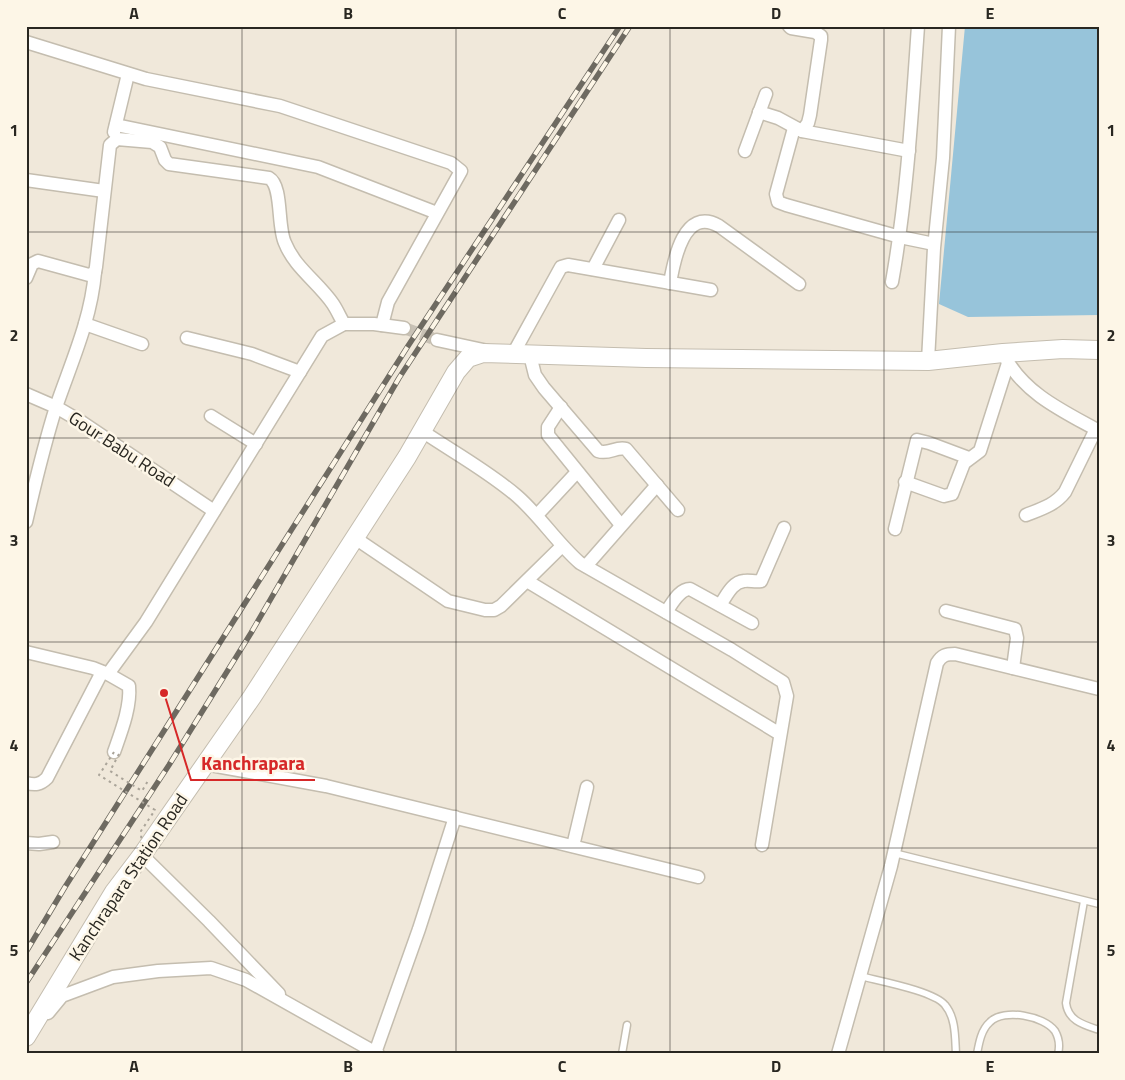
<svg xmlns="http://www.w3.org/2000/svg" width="1125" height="1080" font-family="'Titillium Web',sans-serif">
<rect width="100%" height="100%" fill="#f0e8da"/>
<path fill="#97c4da" d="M965 26H1099V315L968 317 939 304Z"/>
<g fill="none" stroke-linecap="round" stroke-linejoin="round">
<path stroke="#c8c1b5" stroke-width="12" stroke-dasharray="12 6" stroke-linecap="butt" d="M404 328 437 340"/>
<defs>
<g id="lane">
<path d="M894 853 1099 904"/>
<path d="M1084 901 1066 1003C1068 1021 1084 1025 1099 1030"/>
<path d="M860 976C879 981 934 991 945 1005 956 1018 955 1038 956 1054"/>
<path d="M622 1054 627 1025"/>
<path d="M977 1054C979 1043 981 1030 990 1022 1004 1008 1044 1016 1055 1031 1059 1038 1060 1046 1058 1054"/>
</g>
<g id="street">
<path d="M789 26 791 28 815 32 821 36V40L810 115 808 123 802 131"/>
<path d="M26 42 146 79 280 106 451 163 461 171 388 302 382 325"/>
<path d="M759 112 778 118 802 131 909 151"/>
<path d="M116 125 318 167 437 213"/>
<path d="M794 128 776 194 778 202 786 205 900 237 934 244"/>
<path d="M114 132 128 74"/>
<path d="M745 151 766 94"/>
<path d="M26 180 104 191"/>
<path d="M593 269 619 220"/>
<path d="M26 278 32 264 38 261 89 275 95 272 96 267 110 145 117 139 152 142 160 147 165 160 169 164 269 178C283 186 277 227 285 243 295 268 318 282 333 304 337 310 340 317 344 324"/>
<path d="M892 282C907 198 912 112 918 26"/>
<path d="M670 283C674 260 684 206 719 226L799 284"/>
<path d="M85 324 142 344"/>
<path d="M187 338 252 354 300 372"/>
<path d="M437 340 488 351"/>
<path d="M513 354 561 267 568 265 711 290"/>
<path d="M531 354 532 363 535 375 544 388 598 451C609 455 616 446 626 449L678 510"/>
<path d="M1005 357C1025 394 1063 411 1099 431"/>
<path d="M928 361 934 248 943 158 949 26"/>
<path d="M26 394 56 407 80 421 214 511"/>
<path d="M561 407 548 427V435L621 525"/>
<path d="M211 416 256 444"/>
<path d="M422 431C453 452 488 471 517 496 540 516 557 543 580 563L732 650 783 682 787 696 762 845"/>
<path d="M905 482 944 496 952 494 964 463 980 451 1008 363"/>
<path d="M537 515 577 472"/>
<path d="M1026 515C1041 509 1055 505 1065 492L1096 429"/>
<path d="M26 522C35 483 44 445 56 407 71 363 91 320 95 272"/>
<path d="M895 529 917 440 929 443 969 458"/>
<path d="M355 538 448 601 485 610H494L501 606 562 546"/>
<path d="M586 566 657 485"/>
<path d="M527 581 780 734"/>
<path d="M720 605C726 597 732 582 744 581 749 580 755 582 761 581L784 528"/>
<path d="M946 611 1015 629 1017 638 1013 668"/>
<path d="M666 612C672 604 679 589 690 589L752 623"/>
<path d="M26 652 93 668 108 674 129 686C131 707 121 732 114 752"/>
<path d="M108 674 146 622 322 336 344 324H374L404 328"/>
<path d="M205 764 326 786 698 877"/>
<path d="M26 783C35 785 40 785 47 778L102 672"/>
<path d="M26 843 39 844 53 842"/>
<path d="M573 846 587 787"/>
<path d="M142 855 209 921 279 994"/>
<path d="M48 1013 62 996 113 977 158 971 211 968 246 980 378 1054"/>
<path d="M375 1053 419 929 455 817"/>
<path d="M838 1054 891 866 937 663C942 655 946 654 955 654L1099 689"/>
</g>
<path id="secondary" d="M26 1037 114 892 142 855 252 697 407 457 456 372 468 358 483 353 646 358 928 361 1003 353 1063 349 1099 350"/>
</defs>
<use href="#lane" stroke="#c4bdaf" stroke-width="9"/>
<use href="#street" stroke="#c4bdaf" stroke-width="15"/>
<use href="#secondary" stroke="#c4bdaf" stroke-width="20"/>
<use href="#lane" stroke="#fff" stroke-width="6"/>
<use href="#street" stroke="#fff" stroke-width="12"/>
<use href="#secondary" stroke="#fff" stroke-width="18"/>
<defs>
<g id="rail">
<path d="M26 952 65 887 408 346 620 26"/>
<path d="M26 983 169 765 251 633 399 378 630 26"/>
</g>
</defs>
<use href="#rail" stroke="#6e6a61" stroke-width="5.5"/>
<use href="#rail" stroke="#fdf6e7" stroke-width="4" stroke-dasharray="11" stroke-linecap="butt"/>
<g stroke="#aaa499" stroke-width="2" stroke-dasharray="2.5 4" stroke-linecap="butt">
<path d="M114 752 99 775 155 810 141 831 142 855"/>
<path d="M119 754 110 771 142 791 149 779"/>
</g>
</g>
<path fill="none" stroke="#292721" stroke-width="1" stroke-opacity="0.55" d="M242 26V1054M456 26V1054M670 26V1054M884 26V1054M26 232H1099M26 438H1099M26 642H1099M26 848H1099"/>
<g text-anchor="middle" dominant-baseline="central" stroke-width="5" stroke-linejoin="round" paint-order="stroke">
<g font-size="18" fill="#292721" stroke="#fdf6e7">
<text transform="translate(122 449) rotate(33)">Gour Babu Road</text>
<text transform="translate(128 877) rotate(-56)">Kanchrapara Station Road</text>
</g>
</g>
<path fill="none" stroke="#d62828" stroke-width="2" d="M164 693L191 780H315"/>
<circle fill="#d62828" stroke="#fdf6e7" stroke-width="2" cx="164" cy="693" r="5"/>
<g font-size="19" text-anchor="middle" font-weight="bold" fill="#d62828" stroke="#fdf6e7" stroke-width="5" stroke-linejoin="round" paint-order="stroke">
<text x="253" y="770">Kanchrapara</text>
</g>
<rect width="1125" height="1080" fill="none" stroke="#fdf6e7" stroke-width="55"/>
<rect x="28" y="28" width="1070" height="1024" fill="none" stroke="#292721" stroke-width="2"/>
<g font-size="16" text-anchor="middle" font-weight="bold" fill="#292721">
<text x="134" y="19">A</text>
<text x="348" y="19">B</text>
<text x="562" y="19">C</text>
<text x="776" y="19">D</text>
<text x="990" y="19">E</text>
<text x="14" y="136">1</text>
<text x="1111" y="136">1</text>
<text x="14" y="341">2</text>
<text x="1111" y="341">2</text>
<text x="14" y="546">3</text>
<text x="1111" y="546">3</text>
<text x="14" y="751">4</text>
<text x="1111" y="751">4</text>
<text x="14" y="956">5</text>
<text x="1111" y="956">5</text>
<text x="134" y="1072">A</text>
<text x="348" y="1072">B</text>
<text x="562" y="1072">C</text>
<text x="776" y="1072">D</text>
<text x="990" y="1072">E</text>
</g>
</svg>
